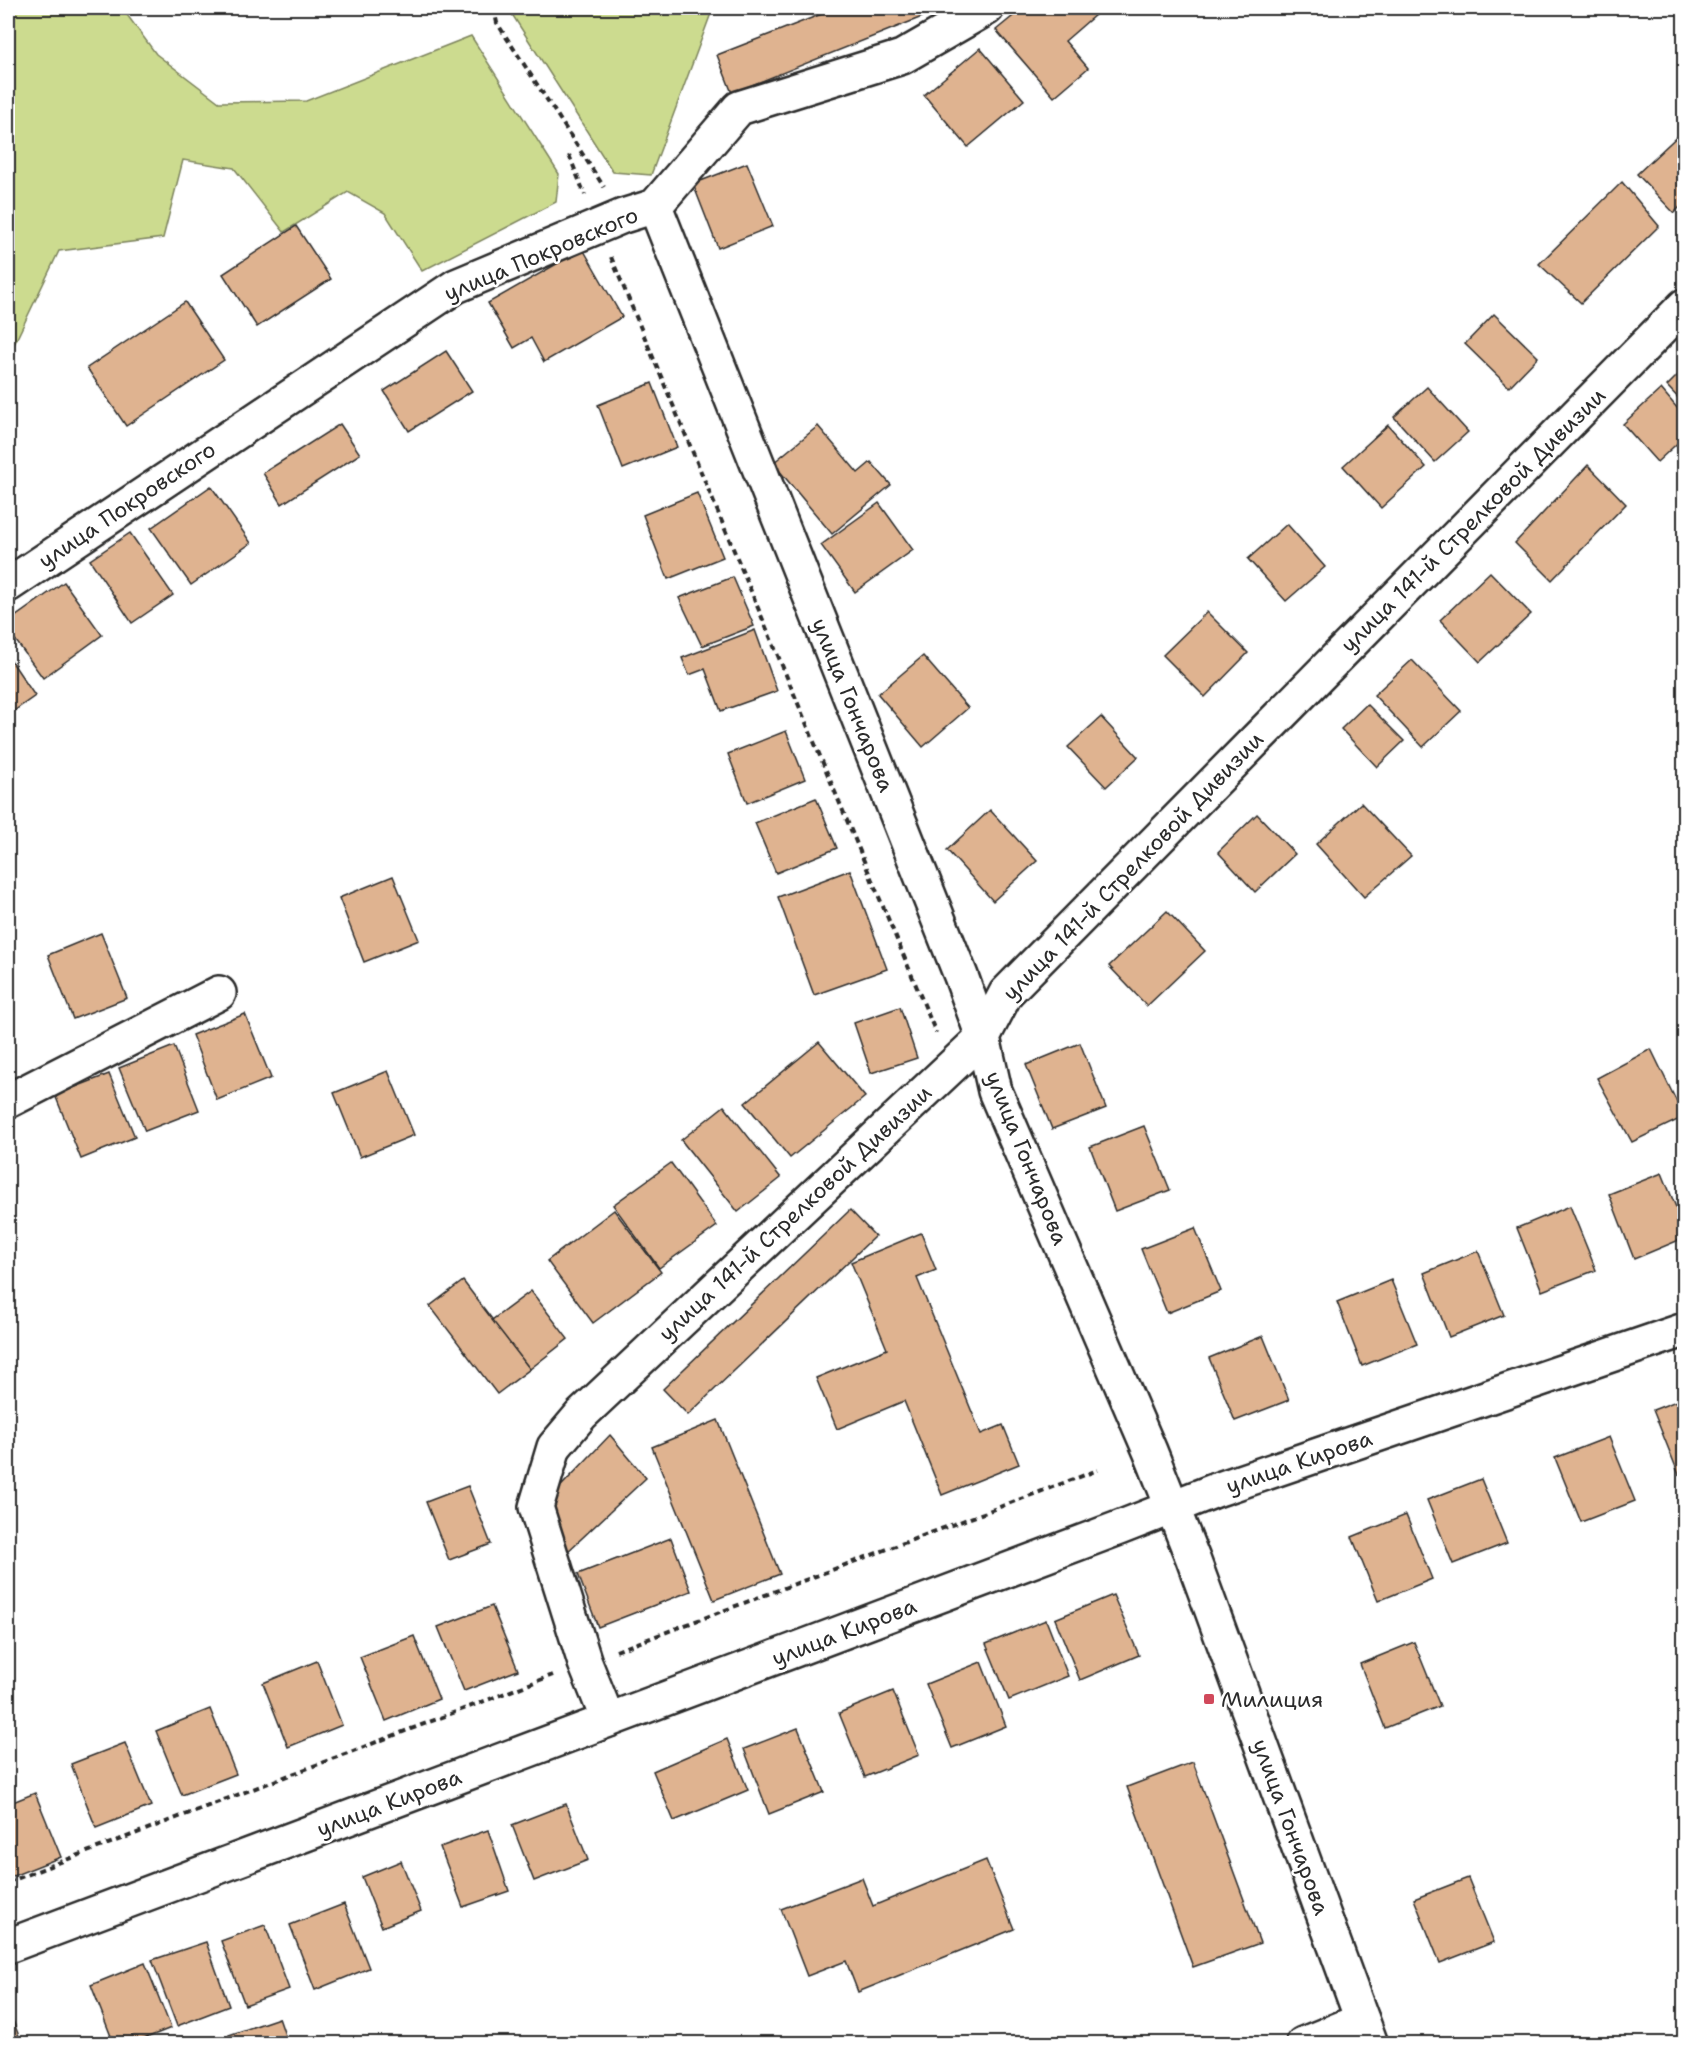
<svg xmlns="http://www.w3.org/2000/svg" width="1692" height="2051" font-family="'Shantell Sans',sans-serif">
<rect width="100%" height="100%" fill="#fff"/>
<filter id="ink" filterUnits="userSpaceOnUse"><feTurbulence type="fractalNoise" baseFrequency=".0167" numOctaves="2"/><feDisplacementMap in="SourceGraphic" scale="12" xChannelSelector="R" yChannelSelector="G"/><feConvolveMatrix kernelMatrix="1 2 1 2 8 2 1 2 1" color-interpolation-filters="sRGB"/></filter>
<g filter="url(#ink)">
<g fill="#ccdb8f" stroke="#7c835d" stroke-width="1.5">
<path d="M8 8H122L156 54 219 102 306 101 471 36 559 174 556 202 422 271 385 213 348 192 284 232 234 168 183 160 163 238 59 251 8 357Z"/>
<path d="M508 8H713L651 175 613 172Z"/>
</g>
<g fill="#dfb390" stroke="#2b2b2b" stroke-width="1.5">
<path d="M837 8H918L922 17 732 93 717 55Z"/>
<path d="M1023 8H1103L1065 41 1088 68 1054 97 996 30Z"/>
<path d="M980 48 1024 100 968 147 924 95Z"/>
<path d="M1684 130V203L1674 213 1637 174Z"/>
<path d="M747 163 773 226 718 248 693 184Z"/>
<path d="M1622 182 1659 226 1581 303 1539 264Z"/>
<path d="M296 226 331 279 257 327 223 274Z"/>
<path d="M583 249 622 317 544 362 531 338 514 348 488 303Z"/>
<path d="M185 302 224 360 126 426 87 368Z"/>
<path d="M1494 314 1538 357 1509 387 1465 344Z"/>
<path d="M446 351 472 391 409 431 384 391Z"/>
<path d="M1684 369V404L1667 386Z"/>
<path d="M652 383 677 447 623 469 598 405Z"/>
<path d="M1427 387 1468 432 1435 462 1394 417Z"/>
<path d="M1661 389 1684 416V437L1657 462 1623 424Z"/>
<path d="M340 424 360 454 282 504 263 473Z"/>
<path d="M1388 425 1426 467 1381 508 1343 466Z"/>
<path d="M818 426 858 473 871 462 891 485 832 534 773 463Z"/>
<path d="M1588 465 1626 504 1552 580 1515 543Z"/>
<path d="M211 486 251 543 191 585 151 528Z"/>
<path d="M697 493 723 557 668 579 643 515Z"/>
<path d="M879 503 913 550 855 592 821 545Z"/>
<path d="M1287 524 1325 567 1286 601 1248 559Z"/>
<path d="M130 533 173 595 132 623 90 560Z"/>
<path d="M1490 572 1531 614 1480 662 1440 620Z"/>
<path d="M733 577 754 626 702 646 679 598Z"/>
<path d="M64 582 102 635 43 678 8 630V622Z"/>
<path d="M1207 612 1248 653 1205 697 1163 655Z"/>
<path d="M755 630 777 691 721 711 705 669 689 675 682 658Z"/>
<path d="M8 656 35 696 8 715Z"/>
<path d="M923 656 968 708 923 747 878 694Z"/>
<path d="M1412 660 1461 711 1423 747 1374 695Z"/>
<path d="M1367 704 1404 741 1377 767 1341 729Z"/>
<path d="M1101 717 1138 757 1106 787 1068 747Z"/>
<path d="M786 731 805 779 747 803 728 754Z"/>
<path d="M816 798 837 848 776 873 755 823Z"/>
<path d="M1361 803 1411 856 1364 897 1316 844Z"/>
<path d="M990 810 1037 861 993 901 947 850Z"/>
<path d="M1257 814 1295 854 1255 892 1218 852Z"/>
<path d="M850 870 887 969 814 995 778 897Z"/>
<path d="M393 876 419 940 364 962 339 898Z"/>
<path d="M1167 911 1205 951 1147 1006 1109 966Z"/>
<path d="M101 933 127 998 73 1019 48 955Z"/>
<path d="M900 1007 917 1058 871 1073 854 1023Z"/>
<path d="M245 1014 271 1078 217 1100 192 1035Z"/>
<path d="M819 1042 865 1097 790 1158 745 1103Z"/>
<path d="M1080 1043 1106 1108 1052 1129 1026 1065Z"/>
<path d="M174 1046 199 1110 145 1131 119 1068Z"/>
<path d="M1651 1049 1684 1117 1632 1142 1597 1078Z"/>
<path d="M388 1071 414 1135 360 1157 334 1093Z"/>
<path d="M109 1074 135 1137 81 1159 55 1095Z"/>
<path d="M724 1106 781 1178 738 1212 681 1140Z"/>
<path d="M1144 1126 1170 1190 1115 1211 1090 1147Z"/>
<path d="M671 1163 717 1226 659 1268 613 1205Z"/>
<path d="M1662 1173 1684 1227V1238L1634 1259 1609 1194Z"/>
<path d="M1570 1206 1596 1270 1542 1291 1517 1228Z"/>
<path d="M614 1210 661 1272 593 1323 547 1261Z"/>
<path d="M850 1210 875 1236 688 1415 663 1389Z"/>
<path d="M1195 1228 1221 1291 1167 1313 1141 1249Z"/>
<path d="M921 1233 936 1270 917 1278 981 1434 1003 1425 1019 1464 942 1495 904 1401 837 1429 816 1378 887 1349 851 1262Z"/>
<path d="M1478 1251 1504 1315 1449 1337 1424 1273Z"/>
<path d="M1391 1280 1417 1344 1362 1366 1337 1302Z"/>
<path d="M463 1281 530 1369 497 1394 430 1306Z"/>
<path d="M531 1291 568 1339 530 1369 492 1320Z"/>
<path d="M1263 1336 1289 1400 1235 1421 1209 1358Z"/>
<path d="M1684 1398V1472L1679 1475 1653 1410Z"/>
<path d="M718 1420 780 1574 714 1600 652 1447Z"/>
<path d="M610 1435 646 1478 565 1554 544 1504Z"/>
<path d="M1609 1437 1635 1501 1581 1522 1555 1458Z"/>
<path d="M1481 1479 1507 1543 1453 1564 1427 1500Z"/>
<path d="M468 1486 491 1544 449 1560 426 1502Z"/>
<path d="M1406 1515 1432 1579 1378 1601 1352 1537Z"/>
<path d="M671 1538 691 1591 598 1627 578 1574Z"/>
<path d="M1113 1595 1139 1655 1080 1680 1055 1619Z"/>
<path d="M492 1606 518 1670 464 1691 438 1627Z"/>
<path d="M1046 1620 1068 1676 1009 1700 986 1644Z"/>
<path d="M414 1636 439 1699 386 1721 360 1657Z"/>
<path d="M1414 1642 1440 1706 1385 1728 1360 1664Z"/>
<path d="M317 1661 342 1725 288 1747 263 1683Z"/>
<path d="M981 1662 1006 1726 952 1748 926 1684Z"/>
<path d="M893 1691 919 1755 865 1777 839 1713Z"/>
<path d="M210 1709 236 1774 182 1795 156 1731Z"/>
<path d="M798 1728 824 1792 769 1814 744 1749Z"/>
<path d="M727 1739 748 1790 674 1821 653 1771Z"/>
<path d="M125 1743 151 1806 96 1828 71 1764Z"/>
<path d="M1193 1762 1260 1943 1193 1967 1127 1787Z"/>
<path d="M35 1793 61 1857 8 1878V1804Z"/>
<path d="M566 1804 588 1860 534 1881 512 1825Z"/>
<path d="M488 1830 509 1891 463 1907 440 1847Z"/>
<path d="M986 1860 1014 1929 858 1992 846 1961 807 1976 781 1909 862 1878 873 1906Z"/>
<path d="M401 1861 421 1911 382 1927 362 1877Z"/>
<path d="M1468 1878 1494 1942 1440 1963 1414 1899Z"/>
<path d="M344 1904 369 1968 315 1990 290 1925Z"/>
<path d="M265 1925 289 1989 245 2005 221 1941Z"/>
<path d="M206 1942 229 2006 177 2026 152 1960Z"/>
<path d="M145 1963 171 2028 131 2044H114L91 1985Z"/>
<path d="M12 2018 22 2044H8V2020Z"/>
<path d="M279 2018 288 2044H232L229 2035Z"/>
</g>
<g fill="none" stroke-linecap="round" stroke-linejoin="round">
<defs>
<g id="minor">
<path d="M8 585 456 286 623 216 655 206 739 108 902 57 987 8"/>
<path d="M8 1101 219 993"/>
<path d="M608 1720 585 1663 536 1507 554 1447 581 1415 983 1037 961 976 655 206"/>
<path d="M8 1946 1119 1528 1216 1490 1684 1330"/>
<path d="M1303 2044 1362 2020"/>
</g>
<path id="major" d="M1371 2044 1193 1559 1150 1451 995 1091 983 1037 1006 993 1684 306"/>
</defs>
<use href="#minor" stroke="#2b2b2b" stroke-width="38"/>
<use href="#major" stroke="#2b2b2b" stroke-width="38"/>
<g stroke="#2b2b2b" stroke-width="4" stroke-dasharray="6 4.5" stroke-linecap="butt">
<path d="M494 8 497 23 604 187"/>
<path d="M569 155 585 195"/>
<path d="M611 257 936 1033"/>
<path d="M616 1651 1098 1470"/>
<path d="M8 1882 553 1675"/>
</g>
<use href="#minor" stroke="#fff" stroke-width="33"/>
<use href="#major" stroke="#fff" stroke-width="33"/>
</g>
</g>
<rect fill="#d1495b" stroke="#fff" stroke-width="2" x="1203" y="1693" width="12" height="12" rx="3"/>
<g text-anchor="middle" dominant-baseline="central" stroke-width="5" stroke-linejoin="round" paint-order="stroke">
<g font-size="22" fill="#2b2b2b" stroke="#fff">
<text transform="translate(541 254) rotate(-23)">улица Покровского</text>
<text transform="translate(127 505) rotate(-34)">улица Покровского</text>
<text transform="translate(1473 520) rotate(-45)">улица 141-й Стрелковой Дивизии</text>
<text transform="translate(853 705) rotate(68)">улица Гончарова</text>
<text transform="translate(1133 866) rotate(-46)">улица 141-й Стрелковой Дивизии</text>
<text transform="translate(1027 1158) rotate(68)">улица Гончарова</text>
<text transform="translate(795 1213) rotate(-43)">улица 141-й Стрелковой Дивизии</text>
<text transform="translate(1299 1462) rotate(-19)">улица Кирова</text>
<text transform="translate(844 1632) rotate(-21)">улица Кирова</text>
<text transform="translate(389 1803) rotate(-21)">улица Кирова</text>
<text transform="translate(1291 1827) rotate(70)">улица Гончарова</text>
</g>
<g font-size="22" fill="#2b2b2b" stroke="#fff" text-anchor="start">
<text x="1221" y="1699">Милиция</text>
</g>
</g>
<rect width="1692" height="2051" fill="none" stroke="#fff" stroke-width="30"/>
<rect x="15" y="15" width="1662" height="2021" fill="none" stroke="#2b2b2b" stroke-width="2" filter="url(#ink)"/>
</svg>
